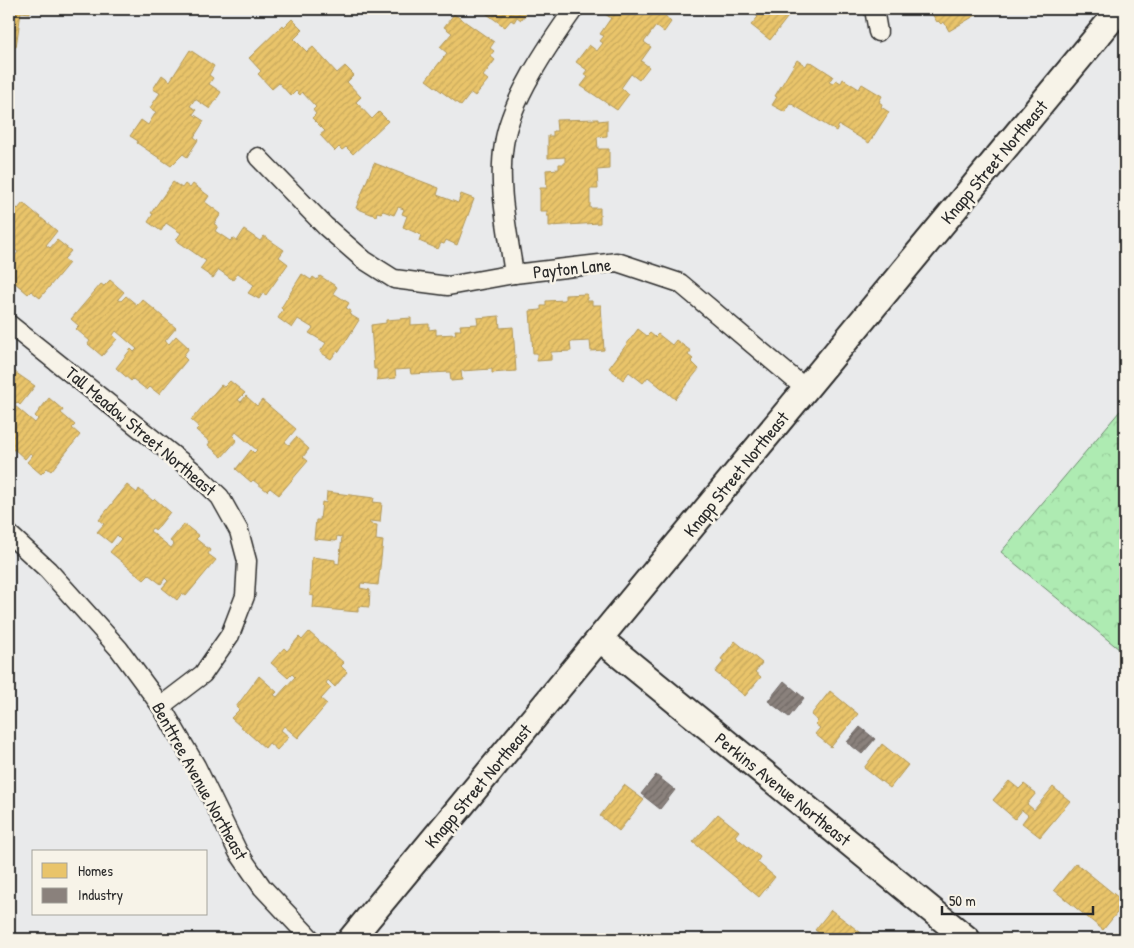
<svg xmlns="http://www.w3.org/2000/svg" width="1134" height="948" font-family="'Patrick Hand',sans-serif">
<defs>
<pattern id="forest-crowns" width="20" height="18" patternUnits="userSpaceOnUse" patternTransform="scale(1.25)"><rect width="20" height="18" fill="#aeebb2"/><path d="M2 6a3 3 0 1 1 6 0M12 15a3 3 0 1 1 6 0" fill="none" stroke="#96ca99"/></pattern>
<pattern id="homes-hatch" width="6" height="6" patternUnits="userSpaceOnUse" patternTransform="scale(1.25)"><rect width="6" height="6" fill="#e9c46a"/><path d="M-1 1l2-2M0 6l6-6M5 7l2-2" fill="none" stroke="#c8a95c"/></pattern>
<pattern id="industry-hatch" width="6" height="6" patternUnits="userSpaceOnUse" patternTransform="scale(1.25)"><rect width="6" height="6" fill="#8a817c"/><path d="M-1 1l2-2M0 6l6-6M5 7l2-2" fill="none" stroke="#716a66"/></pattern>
</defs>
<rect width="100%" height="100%" fill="#e9eaeb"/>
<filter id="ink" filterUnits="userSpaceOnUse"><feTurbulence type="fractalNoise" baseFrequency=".02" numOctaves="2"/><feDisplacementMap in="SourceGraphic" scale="10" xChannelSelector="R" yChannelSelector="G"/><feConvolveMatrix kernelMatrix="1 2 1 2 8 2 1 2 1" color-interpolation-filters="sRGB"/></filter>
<g filter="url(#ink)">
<path fill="url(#forest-crowns)" stroke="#6c8b6e" d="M1125 405V654L1001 552Z"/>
<g fill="url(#homes-hatch)" stroke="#b09657">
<path d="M9 9H30V13L21 12 16 47 9 46Z"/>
<path d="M480 9H530L521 20 517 17 514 22 511 20 505 27Z"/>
<path d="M609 9H659L671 22 664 32 656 26 644 42 651 47 641 61 649 67 639 80 631 74 621 88 629 94 617 110 581 86 588 77 584 74 587 70 576 62 589 45 597 51 603 43 600 41 604 36 600 34 611 18 605 14Z"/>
<path d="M738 9H794L770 40 751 25 758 17 749 10 745 14Z"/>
<path d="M929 9H986L949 31 944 22 941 24 938 21 937 22Z"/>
<path d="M454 14 494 42 490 48 494 51 490 56 495 60 483 76 488 80 475 96 471 93 461 106 426 80 447 53 440 47 452 33 444 27Z"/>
<path d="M292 19 303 30 294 39 307 52 313 47 337 73 345 66 354 75 347 82 361 97 356 102 372 119 379 112 388 121 353 154 346 147 342 150 339 147 335 151 320 135 325 131 312 118 316 114 313 110 316 107 302 92 300 95 296 91 291 96 279 83 272 89 258 74 261 71 249 58 283 25 284 27Z"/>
<path d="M190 50 214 66 209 75 213 78 209 84 221 92 210 109 195 99 190 106 196 110 193 114 204 121 194 137 198 140 187 157 183 154 171 166 137 143 138 141 130 136 141 120 148 125 156 112 150 108 160 93 153 89 162 75 170 81Z"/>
<path d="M797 60 806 66 808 62 813 63 833 76 829 82 833 84 836 80 841 83 843 79 859 89 862 84 882 96 879 102 882 104 881 107 889 112 869 143 839 125 836 131 790 103 785 112 772 105 777 97 775 96Z"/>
<path d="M598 119V121L607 120V136L597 137 598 149H609V169L597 170 598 189H590V208H600V223L549 226V216H547V211H540V188H547L546 170 559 169V164H565V157L548 158V136H553V131H557L556 120Z"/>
<path d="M374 163 439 188 437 195 458 203 461 194 474 199 457 245 446 240 444 244 441 243 438 249 419 241 421 235 403 227 407 216 402 214 404 209 398 207 394 215 383 211 381 213 377 212 376 216 356 208Z"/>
<path d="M173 182 182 188 185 184 190 188 193 184 209 196 205 202 221 214 214 224 218 226 215 231 230 241 233 238 237 241 244 230 260 241 264 236 284 250 279 257 288 264 266 295 263 293 259 299 248 293 254 285 238 273 233 280 219 270 213 278 200 269 206 261 176 240 181 233 166 223 161 231 148 222 153 214 151 213Z"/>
<path d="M9 201 18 209 23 203 57 231 46 245 50 248 57 240 71 251 64 259 69 263 40 298 31 291 28 294 14 282 13 285 9 281V257L12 253 15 256 18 252 9 245Z"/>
<path d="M302 274 311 280 313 277 317 280 320 276 337 287 333 293 349 303 346 308 351 311 349 314 359 320 339 352 337 351 331 359 320 352 326 343 309 333 313 328 298 319 292 328 278 318 283 310 281 308Z"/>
<path d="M110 280 124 292 118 299 121 301 126 296 137 305 142 299 176 328 165 341 169 344 176 336 189 348 183 356 187 360 159 394 150 387 147 390 133 379 131 381 116 368 131 349 134 352 137 349 116 331 113 335 117 339 102 356 88 344 90 341 76 329 79 326 71 319 101 284 104 286Z"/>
<path d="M587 294V301H592V305H601L604 350 591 351 590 341 570 342 571 351 551 352V360L537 361V353H533L530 311 541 310V306H546V301L565 300V295Z"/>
<path d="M499 316 500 328 513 327 516 371 492 373V369L461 371 462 380 451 381 450 372 411 374 410 369 395 370 396 378 377 380V369H374L371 325 386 323V320L411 318V325L429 324V330L436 329V335L456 334 455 330H461L460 325 478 324 477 318Z"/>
<path d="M638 329 647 336 650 333 655 337 658 334 672 345 676 340 691 351 688 355 693 359 691 361 699 369 675 399 648 377 643 383 629 372 623 380 609 368Z"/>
<path d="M9 368 35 386 20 405 17 402 14 405 35 423 38 419 35 416 49 398 63 410 61 413 75 425 72 428 80 435 51 471 47 468 41 474 27 462 33 455 30 453 25 459 14 449 9 455Z"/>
<path d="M230 381 245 393 238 400 241 402 246 396 257 406 262 400 296 429 285 442 289 445 296 437 309 449 303 457 308 461 279 495 270 488 267 491 253 480 251 482 236 469 251 450 254 453 257 450 236 432 233 436 237 440 222 457 208 445 210 442 196 430 199 427 191 420 221 385 224 387Z"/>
<path d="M127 485 137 493 139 489 153 501 155 499 170 512 156 530 152 528 150 531 171 548 174 544 170 541 184 524 199 536 196 539 210 550 208 554 216 560 186 596 182 593 177 600 162 588 168 581 165 578 161 584 149 575 144 580 110 552 121 539 117 535 111 543 97 532 104 524 99 520Z"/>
<path d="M327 492 374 498 373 502 382 503 380 522 370 521V524L377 525 376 540 383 541 378 585 361 583 360 588 370 590 369 607 358 606V612L313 608 314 596 310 595 312 557 335 560V563L339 564 342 537 337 536 336 541 314 539 316 520H320L322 502 326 503Z"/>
<path d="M309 632 344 663 341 666 347 672 335 687 328 680 326 683 331 688 321 699 327 704 298 738 284 726 281 730 289 737 277 750 269 743 265 748 231 718 239 710 236 707 259 676 277 692 274 695 277 697 295 677 292 674 288 678 271 663 284 648 287 651 299 637 302 640Z"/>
<path d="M735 641 762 663 755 672 761 677 745 696 715 672 724 661 721 659Z"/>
<path d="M9 668 13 673 9 679Z"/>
<path d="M9 679 15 685 9 692Z"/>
<path d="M830 691 858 714 831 747 815 734 820 728 815 724 818 721 811 715Z"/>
<path d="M882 744 908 765 890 788 864 768Z"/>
<path d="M1009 781 1019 789 1024 784 1036 793 1027 804 1034 810 1053 787 1070 801 1040 837 1022 823 1028 815 1022 810 1015 819 993 800Z"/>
<path d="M624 785 644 800 619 831 600 816Z"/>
<path d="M718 814 739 831 735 836 760 857 757 862 775 877 759 897 693 842Z"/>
<path d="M1076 863 1125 903 1103 930 1054 890Z"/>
<path d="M831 910 869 939H827L815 930Z"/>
</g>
<g fill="url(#industry-hatch)" stroke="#6e6764">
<path d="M784 681 804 698 789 717 768 701Z"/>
<path d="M860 727 875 739 862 754 847 742Z"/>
<path d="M656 775 675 790 660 809 641 794Z"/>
</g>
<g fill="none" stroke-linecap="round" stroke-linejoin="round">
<defs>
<g id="street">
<path d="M874 9 878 32"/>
<path d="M258 157 325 226 364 260 394 279 448 286 514 274 617 262 680 283 806 389"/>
<path d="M514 274C508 232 497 186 504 144 510 101 549 44 574 9"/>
<path d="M9 324 193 471 220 497 239 531 247 561 245 596 230 635 203 674 161 706"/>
<path d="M9 534 48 570 119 649 161 706 196 766 238 852 262 887 311 939"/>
</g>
<g id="secondary">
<path d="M600 639 967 939"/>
<path d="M351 939 1120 9"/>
</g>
</defs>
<use href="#street" stroke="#2b2b2b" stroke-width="21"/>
<use href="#secondary" stroke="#2b2b2b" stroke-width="29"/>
<use href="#street" stroke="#f7f3e8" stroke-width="18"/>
<use href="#secondary" stroke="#f7f3e8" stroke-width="25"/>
</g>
</g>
<g text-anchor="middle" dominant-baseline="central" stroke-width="5" stroke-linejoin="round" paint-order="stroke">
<g font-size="18" fill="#2b2b2b" stroke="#f7f3e8">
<text transform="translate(994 162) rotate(-50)">Knapp Street Northeast</text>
<text transform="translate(572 268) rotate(-6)">Payton Lane</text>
<text transform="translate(141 431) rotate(40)">Tall Meadow Street Northeast</text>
<text transform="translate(736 474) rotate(-51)">Knapp Street Northeast</text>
<text transform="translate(200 781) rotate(61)">Benttree Avenue Northeast</text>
<text transform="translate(478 786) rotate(-50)">Knapp Street Northeast</text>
<text transform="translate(783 789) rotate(39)">Perkins Avenue Northeast</text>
</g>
</g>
<rect width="1134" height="948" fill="none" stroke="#f7f3e8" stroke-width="30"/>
<rect x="15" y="15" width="1104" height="918" fill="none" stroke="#2b2b2b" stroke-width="2" filter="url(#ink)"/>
<rect x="32" y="850" width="175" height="65" fill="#f7f3e8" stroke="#a5a39c"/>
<rect x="42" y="863" width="25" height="15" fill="#e9c46a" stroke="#a5a39c"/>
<text x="78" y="876" font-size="15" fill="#2b2b2b">Homes</text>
<rect x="42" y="888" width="25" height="15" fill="#8a817c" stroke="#a5a39c"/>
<text x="78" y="900" font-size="15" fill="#2b2b2b">Industry</text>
<path d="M942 906v8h151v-8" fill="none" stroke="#2b2b2b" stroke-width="2.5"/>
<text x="949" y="906" font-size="15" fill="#2b2b2b" stroke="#f7f3e8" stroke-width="4" paint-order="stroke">50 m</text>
</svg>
